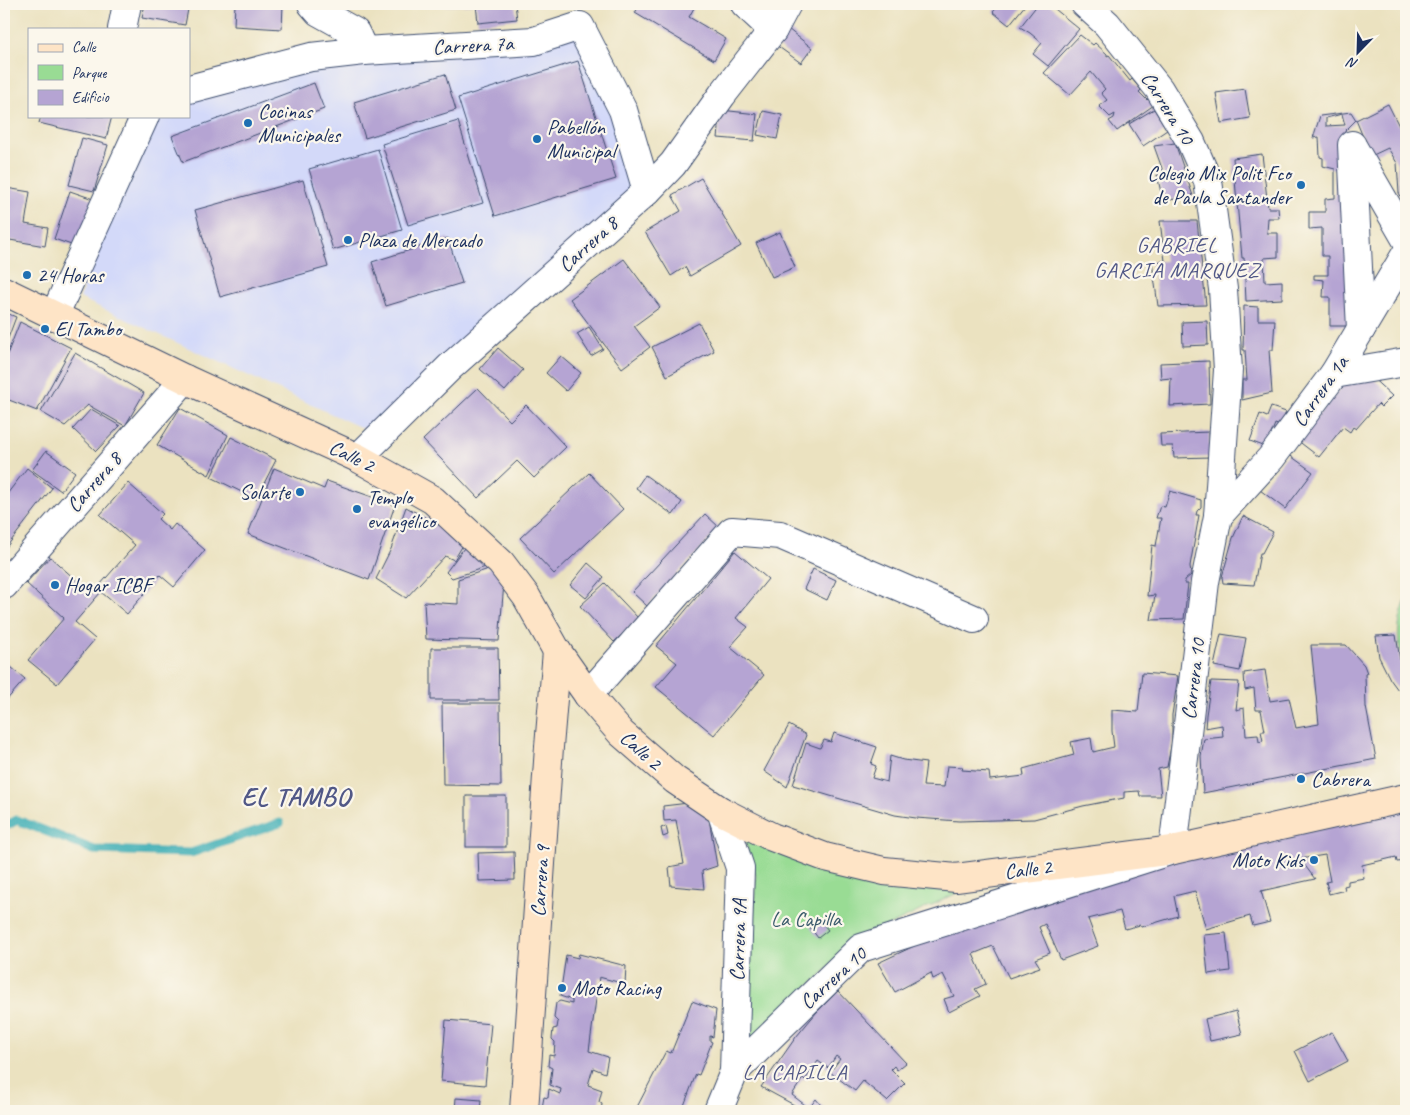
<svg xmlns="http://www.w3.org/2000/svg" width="1410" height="1115" font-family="Caveat,sans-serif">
<rect width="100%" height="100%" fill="#fbf7ec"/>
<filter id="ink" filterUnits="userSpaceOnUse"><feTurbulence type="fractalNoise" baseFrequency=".02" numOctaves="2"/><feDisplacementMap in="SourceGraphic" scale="10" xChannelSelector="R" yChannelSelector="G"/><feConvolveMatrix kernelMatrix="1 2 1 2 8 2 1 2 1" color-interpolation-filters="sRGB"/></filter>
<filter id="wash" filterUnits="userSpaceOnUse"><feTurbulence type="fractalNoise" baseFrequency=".0096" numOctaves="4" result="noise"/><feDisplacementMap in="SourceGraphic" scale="20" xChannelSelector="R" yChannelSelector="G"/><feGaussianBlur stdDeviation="1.12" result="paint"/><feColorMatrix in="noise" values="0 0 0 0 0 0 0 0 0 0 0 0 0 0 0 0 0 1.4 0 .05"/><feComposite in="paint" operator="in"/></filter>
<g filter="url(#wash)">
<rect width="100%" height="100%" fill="#ebe2c0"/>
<path fill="#d3d9f9" d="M580 26 647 191 388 440 80 298 145 116H189V89Z"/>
<g fill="#99dc94" stroke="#5a8679">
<path d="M1406 600V663C1394 643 1398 621 1406 600Z"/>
<path d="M742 832 828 871 959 892 857 941 743 1048 756 877Z"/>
</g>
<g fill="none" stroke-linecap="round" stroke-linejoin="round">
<path stroke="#3caeb5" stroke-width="9" d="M4 827 17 820 94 850 191 853 280 823"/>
</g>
<g id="blocks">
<g fill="#b5a4d3" fill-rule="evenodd">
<path d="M145 4H189L185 25 142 18Z"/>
<path d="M235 4H283L282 29 234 26Z"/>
<path d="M446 4H473V5L446 6Z"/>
<path d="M476 4H515L517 19 478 23Z"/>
<path d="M640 4H692L695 6 689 17 726 39 714 60 635 13Z"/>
<path d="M1000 4H1026L1009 25 993 12Z"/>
<path d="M1038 4H1049L1079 29 1048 66 1033 54 1042 43 1030 33 1020 27Z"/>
<path d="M788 29 812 48 801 63 776 45Z"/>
<path d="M1080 35 1093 45 1095 43 1107 54V56L1109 55 1130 81 1132 79 1141 90 1139 92 1147 100 1149 98 1154 105 1117 131 1109 121 1114 118 1115 114 1110 117 1099 106 1107 100 1101 93 1105 89 1091 72 1070 95 1044 73Z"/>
<path d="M578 61 616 179 495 216 458 98Z"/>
<path d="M445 74 456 110 365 138 354 102Z"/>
<path d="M314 83 324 109 183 162 172 136Z"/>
<path d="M1245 89 1250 118 1221 123 1216 93Z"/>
<path d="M1388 104 1406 140V201L1404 202 1399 193 1397 163 1388 148 1371 156 1356 120Z"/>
<path d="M1154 109 1167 130 1143 146 1129 124Z"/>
<path d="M721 110 757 114 754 141 718 138Z"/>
<path d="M763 111 782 115 777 139 757 135Z"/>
<path d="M1351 112 1356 120 1345 131 1349 212 1348 326H1330V297H1323L1324 280 1314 279V275H1328V256H1322V228L1309 229V212H1325V199L1335 198V169L1323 166V158L1320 157 1319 137 1313 138 1320 116ZM1342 114 1345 125 1326 126V118Z"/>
<path d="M41 116H112L106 139 39 123Z"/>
<path d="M458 121 483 203 408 225 382 144Z"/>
<path d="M82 138 108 145 94 191 69 185Z"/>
<path d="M1175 143 1193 196 1163 201 1157 175 1164 174 1154 146Z"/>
<path d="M378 149 402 230 333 250 309 169Z"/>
<path d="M1262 154 1268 208H1278L1279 218H1268L1267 233H1278V257L1264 258 1265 282 1282 281V299L1246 301 1244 258H1242L1233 158Z"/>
<path d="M701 178 741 246 690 276 685 267 671 276 645 232 681 211 672 195Z"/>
<path d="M303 180 328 267 220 297 195 210Z"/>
<path d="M6 188 30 192 25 224 48 228 45 246 4 239V199Z"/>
<path d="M70 191 96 200 80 248 54 239Z"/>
<path d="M1160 221H1197L1206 305 1158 306 1152 262 1165 261Z"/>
<path d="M780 232 795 267 772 277 756 243Z"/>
<path d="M448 238 462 283 386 306 372 262Z"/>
<path d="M624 259 660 307 634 326 650 347 622 368 570 299Z"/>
<path d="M1244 306 1258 307V320H1275L1273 350H1269L1272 393 1242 400V380H1247L1245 350H1243Z"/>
<path d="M4 312 16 317 4 349Z"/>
<path d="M1207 321 1208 345 1183 346 1182 322Z"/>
<path d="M20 322 71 348 37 411 4 398V362Z"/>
<path d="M699 323 714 351 667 376 652 347Z"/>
<path d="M589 327 603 349 591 356 577 334Z"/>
<path d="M498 348 523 370 505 391 480 369Z"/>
<path d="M75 353 144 393 125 426 88 405 65 426 41 412Z"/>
<path d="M561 356 581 373 566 391 546 373Z"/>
<path d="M1209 361 1210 404 1170 406 1171 378 1161 379 1160 363Z"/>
<path d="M1368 374 1392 396 1381 407 1378 404 1356 429 1353 427 1350 432 1343 427 1319 457 1297 440 1347 381Z"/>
<path d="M478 388 510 421 526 405 566 447 534 478 517 461 478 498 423 440Z"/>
<path d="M1271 407 1286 412 1281 426 1275 424 1266 447 1250 441 1260 414 1267 417Z"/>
<path d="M180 408 228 435 209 475 157 445Z"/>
<path d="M91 409 120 426 96 451 73 429Z"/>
<path d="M1209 432 1210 457 1174 458 1173 446H1161L1160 434Z"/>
<path d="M231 437 276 460 256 499 211 477Z"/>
<path d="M46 451 75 472 61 491 32 470Z"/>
<path d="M1288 454 1313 472 1285 509 1260 490Z"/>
<path d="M27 468 52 488 4 550V498Z"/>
<path d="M274 468 324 489 327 481 395 505 369 580 248 534Z"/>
<path d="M589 473 623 509 554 574 520 538Z"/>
<path d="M645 475 682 502 673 515 636 488Z"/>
<path d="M128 483 163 514 158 519 170 530 175 524 205 550 174 587 160 575 127 614 101 592 75 622 95 639 57 684 28 660 64 618 26 583 50 557 92 594 135 545 100 515Z"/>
<path d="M1170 491 1201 500V507L1197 511 1196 515H1199L1190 566 1191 575 1185 580V584H1188L1184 619 1151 620 1155 595 1147 596 1152 545 1156 546 1161 518H1156L1160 506 1165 507Z"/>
<path d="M406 507 466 540 454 560 445 556 406 598 376 579 391 549Z"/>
<path d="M705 514 720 528 647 606 632 592Z"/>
<path d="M1243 516 1273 532 1262 553H1260L1254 585 1223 583 1222 577 1233 538Z"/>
<path d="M467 544 492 565 452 578 446 572Z"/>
<path d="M735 551 768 579 736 618 748 627 730 647 764 675 714 735 656 687 677 663 656 646Z"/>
<path d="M588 563 604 577 586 598 570 585Z"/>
<path d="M495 567 504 583 499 641 426 639 424 602 458 604V579Z"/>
<path d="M813 569 836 580 827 600 804 589Z"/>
<path d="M605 583 639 619 614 642 580 606Z"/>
<path d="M1221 634 1246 638 1240 671 1214 666Z"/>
<path d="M1396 635 1400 660 1406 672V696L1398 690 1390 679 1379 657 1376 636Z"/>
<path d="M1311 645H1346L1364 665 1367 673 1365 674 1366 707 1376 759 1203 793 1201 756 1204 739 1223 737 1222 725 1205 728 1206 715 1211 681 1239 682 1236 710 1244 708 1246 736 1258 735 1259 742 1263 741 1261 731H1265L1261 710H1256L1254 688 1245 690 1244 673 1265 670 1270 701 1289 698 1296 728 1319 724Z"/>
<path d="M431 648H498L499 700H431Z"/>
<path d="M4 661 25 679 4 703Z"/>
<path d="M1142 673 1178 676 1172 715V741L1167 767 1158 769 1161 796H1140L1139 791 1124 792V798L1083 806 1034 819 959 821 916 818 895 815 793 785 806 743 820 748 824 740 831 742 834 733 877 747 871 764 876 766 872 778 887 782 890 756 903 760 926 763 923 786 944 787 947 766 963 767 962 770 989 772 990 780 1024 776 1023 769 1074 755 1071 742 1091 738 1093 752 1114 747 1112 731V710L1138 712Z"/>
<path d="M442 703H500L501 786 443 785Z"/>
<path d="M789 725 806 735 787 787 764 771Z"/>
<rect x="466" y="796" width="40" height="51"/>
<path d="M706 801 717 866 702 871 704 889 671 886 669 867 684 864 676 820 664 821 663 806Z"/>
<path d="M1406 807V861L1397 862 1396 857 1362 865 1364 878 1348 881V885L1344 886 1345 890 1329 894 1326 882 1330 881 1325 855 1300 859 1315 879 1261 891 1270 922 1253 926 1250 916 1206 929 1195 891 1174 896 1178 916 1141 927 1140 925 1125 929 1120 911 1088 919 1098 946 1061 960 1045 924 1039 927 1050 953 1035 959 1040 967 1009 978 993 946 973 954 986 984 975 989 980 996 949 1012 944 999 954 996 943 974 933 979 931 973 895 992 878 963 946 931 1074 884Z"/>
<path d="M666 826 668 835 663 837 661 828Z"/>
<path d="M514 852 515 880 479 881 478 853Z"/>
<path d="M820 920 828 930 818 938 810 927Z"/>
<path d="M1226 933 1230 971 1208 974 1204 935Z"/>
<path d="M579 954 626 966 625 984 599 977 589 1051 608 1057 605 1073 593 1068 588 1085 602 1090 599 1102 602 1104 601 1111H547V1109L542 1108 544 1097 548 1098 549 1089 560 1094 561 1089 550 1085 552 1068 548 1066 549 1055 554 1056 555 1042 552 1039 553 1029 557 1028 558 1022 554 1018 556 1003 560 1001 572 1004V1000L560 996 566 955 578 958Z"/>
<path d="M838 991 906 1063 897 1070 894 1066 891 1069 905 1083 887 1101 863 1081 855 1091 830 1072 840 1059 836 1056 828 1068 818 1061 805 1080 803 1078 792 1095 809 1108 816 1099 826 1111H801L796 1106 761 1087 796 1037 816 1013Z"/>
<path d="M692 1001 716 1010 713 1037 710 1036V1041L712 1042 699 1075 696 1074 682 1111H635L666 1051 671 1053Z"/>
<path d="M1236 1011 1242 1034 1210 1041 1205 1019Z"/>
<path d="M446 1020 491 1024 485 1085 441 1081Z"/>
<path d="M1332 1032 1348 1061 1310 1081 1295 1051Z"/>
<path d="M456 1098 481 1100 480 1111H455Z"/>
</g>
</g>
</g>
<g filter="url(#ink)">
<use href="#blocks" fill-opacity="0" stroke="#3a4a6d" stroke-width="1"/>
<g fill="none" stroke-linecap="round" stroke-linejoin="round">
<defs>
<g id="street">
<path d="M312 4 319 12 355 32 364 51"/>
<path d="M745 4 773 30"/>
<path d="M122 29 127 4"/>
<path d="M189 89 311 57 364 51 534 41 580 26 623 110 647 191"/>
<path d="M1352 145 1361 329"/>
<path d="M1354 149 1406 239"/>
<path d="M54 316 145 116"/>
<path d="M1334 374 1406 362"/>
<path d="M358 458 450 367 647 191 673 164 722 95 773 30 787 4"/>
<path d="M1218 516 1271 458 1334 374 1406 254"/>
<path d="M4 585 185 379"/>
<path d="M588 695 732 531 780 535 974 619"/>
<path d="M721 811 740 868 734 1072"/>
<path d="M718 1111 734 1072 861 948 1173 850 1205 582 1218 516 1228 370 1223 289 1208 181 1191 142 1159 89 1107 24 1085 4"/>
</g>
<g id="secondary">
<path d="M4 291 185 379 358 458 433 500 501 563 526 596 557 651 588 695 621 733 675 780 721 811 772 837 825 857 884 871 956 878 1173 850 1406 798"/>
<path d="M524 1111 549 747 557 651"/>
</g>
</defs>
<use href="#street" stroke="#3a4a6d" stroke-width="30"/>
<use href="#secondary" stroke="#3a4a6d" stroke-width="30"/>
<use href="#street" stroke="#fff" stroke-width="28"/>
<use href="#secondary" stroke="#fee4c6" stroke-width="28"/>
</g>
</g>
<g fill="#1f6fb2" stroke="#fbf7ec" stroke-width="2">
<circle cx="248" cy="123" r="5"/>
<circle cx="537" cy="139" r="5"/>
<circle cx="1301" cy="185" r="5"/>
<circle cx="348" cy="240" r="5"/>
<circle cx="27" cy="275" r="5"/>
<circle cx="45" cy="329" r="5"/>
<circle cx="300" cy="492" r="5"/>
<circle cx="357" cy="509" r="5"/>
<circle cx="55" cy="585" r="5"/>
<circle cx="1301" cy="779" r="5"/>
<circle cx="1314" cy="860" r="5"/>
<circle cx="562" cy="988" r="5"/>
</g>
<g text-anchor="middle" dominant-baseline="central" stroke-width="4.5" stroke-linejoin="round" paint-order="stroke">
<g font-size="21" fill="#1b2f5e" stroke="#fbf7ec">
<text transform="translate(473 45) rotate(-3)">Carrera 7a</text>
<text transform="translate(1168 108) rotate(58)">Carrera 10</text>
<text transform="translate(588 244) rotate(-42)">Carrera 8</text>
<text transform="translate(1320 391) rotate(-55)">Carrera 1a</text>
<text transform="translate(352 456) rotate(26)">Calle 2</text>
<text transform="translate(94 482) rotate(-49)">Carrera 8</text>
<text transform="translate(1193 679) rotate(-83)">Carrera 10</text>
<text transform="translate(641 750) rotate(42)">Calle 2</text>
<text transform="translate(1028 869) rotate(-7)">Calle 2</text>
<text transform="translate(540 881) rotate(-86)">Carrera 9</text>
<text transform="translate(738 940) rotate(-88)">Carrera 9A</text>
<text transform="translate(833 978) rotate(-42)">Carrera 10</text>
</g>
<g font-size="21" fill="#1b2f5e" stroke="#fbf7ec" text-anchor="start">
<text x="258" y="111">Cocinas<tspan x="258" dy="24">Municipales</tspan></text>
<text x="547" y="127">Pabellón<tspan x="547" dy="24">Municipal</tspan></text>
<text x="1291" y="173" text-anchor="end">Colegio Mix Polit Fco<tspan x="1291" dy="24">de Paula Santander</tspan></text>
<text x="358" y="240">Plaza de Mercado</text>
<text x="37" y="275">24 Horas</text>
<text x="55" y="329">El Tambo</text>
<text x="290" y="492" text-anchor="end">Solarte</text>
<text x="367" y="497">Templo<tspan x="367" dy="24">evangélico</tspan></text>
<text x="65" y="585">Hogar ICBF</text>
<text x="1311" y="779">Cabrera</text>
<text x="1304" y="860" text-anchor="end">Moto Kids</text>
<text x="572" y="988">Moto Racing</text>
</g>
<g font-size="21" fill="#3a5a6c" stroke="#fbf7ec">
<text x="806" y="919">La Capilla</text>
</g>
<g font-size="22" letter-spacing="1" fill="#515887" stroke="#fbf7ec">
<text x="1177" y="245">GABRIEL<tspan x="1177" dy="25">GARCIA MARQUEZ</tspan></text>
<text x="795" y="1072">LA CAPILLA</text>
</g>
<g font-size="26" font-weight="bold" letter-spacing="1" fill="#515887" stroke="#fbf7ec">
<text x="296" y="796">EL TAMBO</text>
</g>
</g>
<rect width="1410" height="1115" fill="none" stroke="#fbf7ec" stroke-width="20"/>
<rect x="28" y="28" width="162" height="90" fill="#fbf7ec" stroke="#a1a7b3"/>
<rect x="38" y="44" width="25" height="8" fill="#fee4c6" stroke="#a1a7b3"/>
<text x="72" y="52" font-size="15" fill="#1b2f5e">Calle</text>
<rect x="38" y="65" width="25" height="15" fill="#99dc94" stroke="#a1a7b3"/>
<text x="72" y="78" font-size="15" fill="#1b2f5e">Parque</text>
<rect x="38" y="90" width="25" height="15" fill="#b5a4d3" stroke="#a1a7b3"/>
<text x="72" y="102" font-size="15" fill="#1b2f5e">Edificio</text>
<g transform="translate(1358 52) rotate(203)" stroke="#fbf7ec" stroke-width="4" paint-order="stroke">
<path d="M0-4L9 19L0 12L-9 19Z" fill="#1b2f5e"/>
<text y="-8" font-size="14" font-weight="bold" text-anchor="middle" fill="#1b2f5e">N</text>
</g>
</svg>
